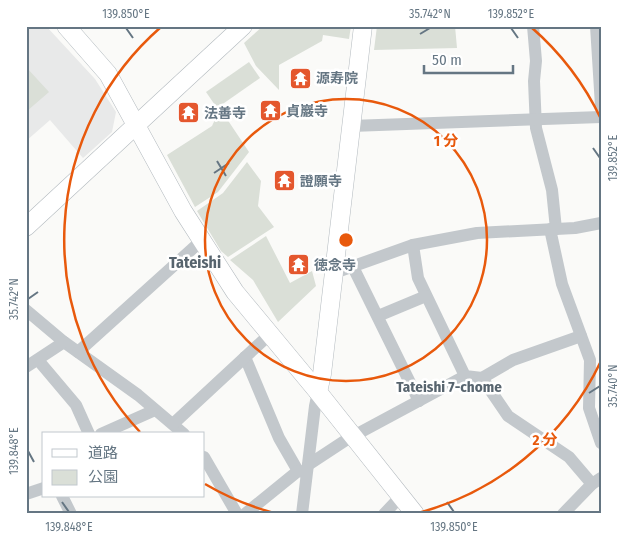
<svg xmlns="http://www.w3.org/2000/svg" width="627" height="540" font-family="'Fira Sans Condensed','Noto Sans JP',sans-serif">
<rect width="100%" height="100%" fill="#fafaf8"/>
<path fill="#e8e9e9" d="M26 26H46L95 79 116 112 112 132 83 158 50 120 26 141Z"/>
<g fill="#dadfd7">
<path d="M263 26H351L349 39 323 35 322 41 279 65V90L256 66 244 43Z"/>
<path d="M377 26H455L457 48 374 50Z"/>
<path d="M249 62 260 78 217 108 206 92Z"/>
<path d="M26 67 49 92 27 111 26 118Z"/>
<path d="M218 113 225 116 249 152 218 192 195 207 167 155 212 126Z"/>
<path d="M247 162 261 181 258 206 274 227 228 257 221 251 197 211 223 193Z"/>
<path d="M266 236 290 283 312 271 316 286 278 322 253 280 230 260Z"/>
</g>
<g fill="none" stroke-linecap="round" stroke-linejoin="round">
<defs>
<g id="secondary">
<path d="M66 26 108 74 183 211 235 292 318 392 415 514"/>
<path d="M26 227 243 26"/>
<path d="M318 392 322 374 363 26"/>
</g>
</defs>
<use href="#secondary" stroke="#b3babf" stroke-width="19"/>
<g stroke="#c3c8cc" stroke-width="12">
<path d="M533 26 536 61 534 81 536 128 552 190 556 229"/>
<path d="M596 26 601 106"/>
<path d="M351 126 601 117"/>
<path d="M550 229 562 284 590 360 589 408 601 443"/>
<path d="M413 245 418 278 465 376 482 378 508 416 569 457 592 484"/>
<path d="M353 267 419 401"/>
<path d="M334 273 413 245 477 233 575 228 601 223"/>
<path d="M26 310 64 342 138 395 184 434"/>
<path d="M378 316 426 296"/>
<path d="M78 352 201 241"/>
<path d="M245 357 279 438 298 471"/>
<path d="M38 360 76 405 89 434"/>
<path d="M26 367 64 342"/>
<path d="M482 378 513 360 581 336"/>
<path d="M173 424 269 335"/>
<path d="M101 434 155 410"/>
<path d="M204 457 237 514"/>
<path d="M308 465 346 440 465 376"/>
<path d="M26 494 44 488"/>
<path d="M62 496 71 514"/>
<path d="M245 514 298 471 305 472"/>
<path d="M302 514 315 406 318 392"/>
<path d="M384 514 401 496"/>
<path d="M563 514 592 484 601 478"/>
</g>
<use href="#secondary" stroke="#fff" stroke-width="18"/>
</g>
<path fill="none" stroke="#657683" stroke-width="2" d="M126 28 133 38M511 28 518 38M420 34 430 28M593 148 600 158M217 161 226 176M214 173 229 163M28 299 38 292M589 393 600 386M28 451 34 462M62 502 69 512M447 502 454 512"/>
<g fill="none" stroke="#e8590c" stroke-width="2.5">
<circle cx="346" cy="240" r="141"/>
<path d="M601 361A282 282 0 0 1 414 514M278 514A282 282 0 0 1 205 484M140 432A282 282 0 0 1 161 27M531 27A282 282 0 0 1 601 119"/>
</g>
<defs>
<symbol id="temple-square" viewBox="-11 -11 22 22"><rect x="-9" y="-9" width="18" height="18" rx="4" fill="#e4572e" stroke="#fff"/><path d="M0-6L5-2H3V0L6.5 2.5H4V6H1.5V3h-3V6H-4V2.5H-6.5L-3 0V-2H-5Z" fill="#fff"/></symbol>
</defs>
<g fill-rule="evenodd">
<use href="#temple-square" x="288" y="66" width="25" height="25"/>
<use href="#temple-square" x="258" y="98" width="25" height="25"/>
<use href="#temple-square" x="176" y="100" width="25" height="25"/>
<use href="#temple-square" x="272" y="168" width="25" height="25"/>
<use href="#temple-square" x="286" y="252" width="25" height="25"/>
</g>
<g text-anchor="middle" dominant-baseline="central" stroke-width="5" stroke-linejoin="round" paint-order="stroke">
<g font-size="14" font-weight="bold" fill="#657683" stroke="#fff" text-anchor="start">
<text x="316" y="78">源寿院</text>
<text x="286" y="111">貞巖寺</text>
<text x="204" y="113">法善寺</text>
<text x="300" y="181">證願寺</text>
<text x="314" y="265">徳念寺</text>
</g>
<g font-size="15" font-weight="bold" fill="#57646e" stroke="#fff">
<text x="449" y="387">Tateishi 7-chome</text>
</g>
<g font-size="16" font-weight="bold" fill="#57646e" stroke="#fff">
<text x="195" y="262">Tateishi</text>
</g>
</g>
<circle cx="346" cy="240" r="8" fill="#e8590c" stroke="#fff" stroke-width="2.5"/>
<g font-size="15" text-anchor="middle" font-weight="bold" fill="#e8590c" stroke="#fff" stroke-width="5" stroke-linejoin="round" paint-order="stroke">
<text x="446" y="146">1 分</text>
<text x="545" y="445">2 分</text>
</g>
<rect width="627" height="540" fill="none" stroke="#ffffff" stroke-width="55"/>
<rect x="42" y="432" width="162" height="65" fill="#ffffff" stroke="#c1c8cd"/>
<rect x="52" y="449" width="25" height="8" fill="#ffffff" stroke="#c1c8cd"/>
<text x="88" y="458" font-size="15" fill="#657683">道路</text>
<rect x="52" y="470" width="25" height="15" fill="#dadfd7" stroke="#c1c8cd"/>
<text x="88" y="482" font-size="15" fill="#657683">公園</text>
<path d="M424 65v8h89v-8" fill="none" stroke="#657683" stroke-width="2.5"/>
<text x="432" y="65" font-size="15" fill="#657683" stroke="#ffffff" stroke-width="4" paint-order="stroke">50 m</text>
<rect x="28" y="28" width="572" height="484" fill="none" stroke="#657683" stroke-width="2"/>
<g font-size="12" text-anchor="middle" fill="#657683">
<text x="126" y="18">139.850°E</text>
<text x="430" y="18">35.742°N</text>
<text x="511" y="18">139.852°E</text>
<text transform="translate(613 158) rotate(-90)" y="4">139.852°E</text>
<text transform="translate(14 299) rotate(-90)" y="4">35.742°N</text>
<text transform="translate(613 386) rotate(-90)" y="4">35.740°N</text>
<text transform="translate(14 451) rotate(-90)" y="4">139.848°E</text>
<text x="69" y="531">139.848°E</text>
<text x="454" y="531">139.850°E</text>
</g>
</svg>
